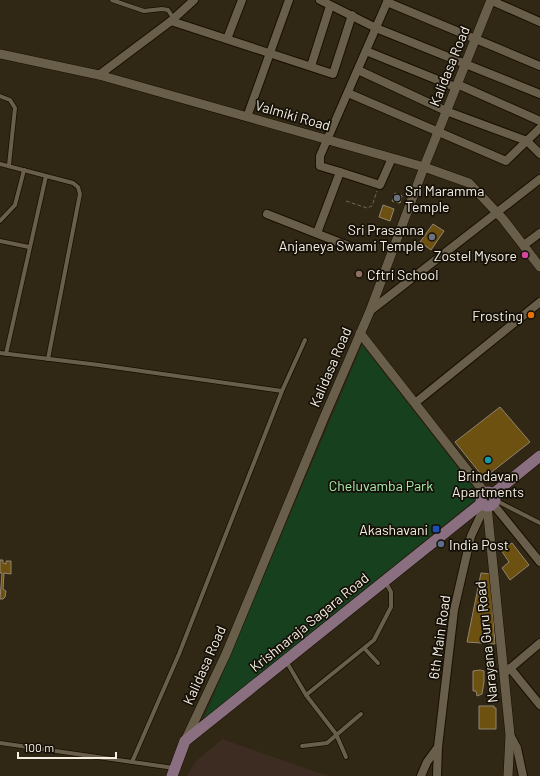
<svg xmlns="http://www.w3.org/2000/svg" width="540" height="776" font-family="Barlow,sans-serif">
<rect width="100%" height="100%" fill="#302714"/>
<path fill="#3c2c21" d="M222 739 311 770 330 776H187L195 762Z"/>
<path fill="#17411e" d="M362 345 480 496 203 720Z"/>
<g fill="#6d5111" stroke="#918570">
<path d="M395 193 402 196 400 203 392 201Z"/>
<path d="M383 205 394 209 390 221 379 217Z"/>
<path d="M433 224 444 231 431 250 420 242Z"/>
<path d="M500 407 530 442 484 478 455 442Z"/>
<path d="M512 543 529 565 510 580 502 568 509 562 501 550Z"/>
<path d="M0 560H3V563L6 564V561H11V574L4 573 3 589 6 591 5 597 3 599H0L2 573H0Z"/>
<path d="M481 573 490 574 495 644 467 642Z"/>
<path d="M480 670 484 671V682L482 694 477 696 476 691H473V671Z"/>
<path d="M479 706H494V708H496V729H479Z"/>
</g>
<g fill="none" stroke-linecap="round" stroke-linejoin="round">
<defs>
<g id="service">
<path d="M112 0 144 11 162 9 168 10 174 19"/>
<path d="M0 96 10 100 15 108 9 165"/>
<path d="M0 164 73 183 78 187 80 194 48 359"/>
<path d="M0 221 15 205 24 170"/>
<path d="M0 241 29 247"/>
<path d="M0 353 99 365 282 391"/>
<path d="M6 354 46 176"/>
<path d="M495 500 540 523"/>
<path d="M365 649 378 663"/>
<path d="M286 661 306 695"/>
<path d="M0 743 174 768"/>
<path d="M302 746 327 743 361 714"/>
<path d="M346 757 336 734 306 695 374 640 391 607V592L385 581"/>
<path d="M132 762 179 654 282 391 305 340"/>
</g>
<g id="minor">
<path d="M320 0 376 28 540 94"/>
<path d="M490 0 540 22"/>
<path d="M387 2 540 66"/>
<path d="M171 21 333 74 352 15"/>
<path d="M227 39 242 0"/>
<path d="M366 51 455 87"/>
<path d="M311 66 330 6"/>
<path d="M358 70 446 111 527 141 540 154"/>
<path d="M99 75 171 21 194 0"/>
<path d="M457 84 540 121"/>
<path d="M348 93 506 161 540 128"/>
<path d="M247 117 289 0"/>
<path d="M340 172 380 185 392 158"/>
<path d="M267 214 351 247"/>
<path d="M317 233 340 172 320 166V156L388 0"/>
<path d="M524 245 540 233"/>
<path d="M370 311 540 179"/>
<path d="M415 403 540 302"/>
<path d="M493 504 540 562"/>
<path d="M510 668 540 705"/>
<path d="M507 671 540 643"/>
<path d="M510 735 517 748 523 776"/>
<path d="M421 776 427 762 438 747"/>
<path d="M437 776 438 747 454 610 471 536 485 506"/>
</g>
<g id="tertiary">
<path d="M0 54 99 75 424 167 469 183 503 219 540 267"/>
<path d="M360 333 485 493"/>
<path d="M487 506 510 735 508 776"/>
<path d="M185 741 226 654 323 420 370 311 424 167 491 0"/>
</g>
<g id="secondary">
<circle cx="488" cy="499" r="7"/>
<path d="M493 494 540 456"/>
<path d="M172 776 185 741 482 503"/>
</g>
</defs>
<use href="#service" stroke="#180f01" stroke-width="5.5"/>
<use href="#minor" stroke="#180f01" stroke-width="10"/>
<use href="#tertiary" stroke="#180f01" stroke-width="10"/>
<use href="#secondary" stroke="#180f01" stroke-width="12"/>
<path stroke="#6e6555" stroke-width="1" stroke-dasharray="4 2" stroke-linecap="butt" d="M346 201 367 208 372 206 377 191"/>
<use href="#service" stroke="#695e4a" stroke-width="4"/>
<use href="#minor" stroke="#695e4a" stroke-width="8"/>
<use href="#tertiary" stroke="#695e4a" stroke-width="9"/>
<use href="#secondary" stroke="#896f80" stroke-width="11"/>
</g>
<g fill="#6b7280" stroke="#151008" stroke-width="1.5">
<circle cx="397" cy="198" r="4"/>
<circle cx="432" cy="237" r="4"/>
</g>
<circle fill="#d1479c" stroke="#151008" stroke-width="1.5" cx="525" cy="255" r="4"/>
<circle fill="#8d6e63" stroke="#151008" stroke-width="1.5" cx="359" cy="274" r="4"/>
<circle fill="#e8710a" stroke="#151008" stroke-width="1.5" cx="531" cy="315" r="4"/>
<circle fill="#0f9aa8" stroke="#151008" stroke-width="1.5" cx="488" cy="460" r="4"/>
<rect fill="#1a4fb4" stroke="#151008" stroke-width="1.5" x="432" y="525" width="8" height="8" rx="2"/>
<circle fill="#5c6f8a" stroke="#151008" stroke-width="1.5" cx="441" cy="544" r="4"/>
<g text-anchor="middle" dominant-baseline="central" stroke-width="3.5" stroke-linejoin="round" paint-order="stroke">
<g font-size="14" fill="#f5efe3" stroke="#151008">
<text transform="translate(449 66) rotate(-68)">Kalidasa Road</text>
<text transform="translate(293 115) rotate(16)">Valmiki Road</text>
<text transform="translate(330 367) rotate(-67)">Kalidasa Road</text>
<text transform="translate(309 622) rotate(-39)">Krishnaraja Sagara Road</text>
<text transform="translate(439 637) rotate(-82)">6th Main Road</text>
<text transform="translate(486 642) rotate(-96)">Narayana Guru Road</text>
<text transform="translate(204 665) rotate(-66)">Kalidasa Road</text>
</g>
<g font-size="14" fill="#f5efe3" stroke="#151008" text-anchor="end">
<text x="405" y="190" text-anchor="start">Sri Maramma<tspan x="405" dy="16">Temple</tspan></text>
<text x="424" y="229">Sri Prasanna<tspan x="424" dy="16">Anjaneya Swami Temple</tspan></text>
<text x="517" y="255">Zostel Mysore</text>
<text x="367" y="274" text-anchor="start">Cftri School</text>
<text x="523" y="315">Frosting</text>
<text x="488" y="475" text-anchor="middle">Brindavan<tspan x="488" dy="16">Apartments</tspan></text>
<text x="428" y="529">Akashavani</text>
<text x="449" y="544" text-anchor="start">India Post</text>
</g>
<g font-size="14" fill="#a6efad" stroke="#151008">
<text x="381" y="485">Cheluvamba Park</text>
</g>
</g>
<path d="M18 752v6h98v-6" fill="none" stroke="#f5efe3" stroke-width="2"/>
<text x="24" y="752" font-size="12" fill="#f5efe3" stroke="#151008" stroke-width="3" paint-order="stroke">100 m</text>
</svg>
